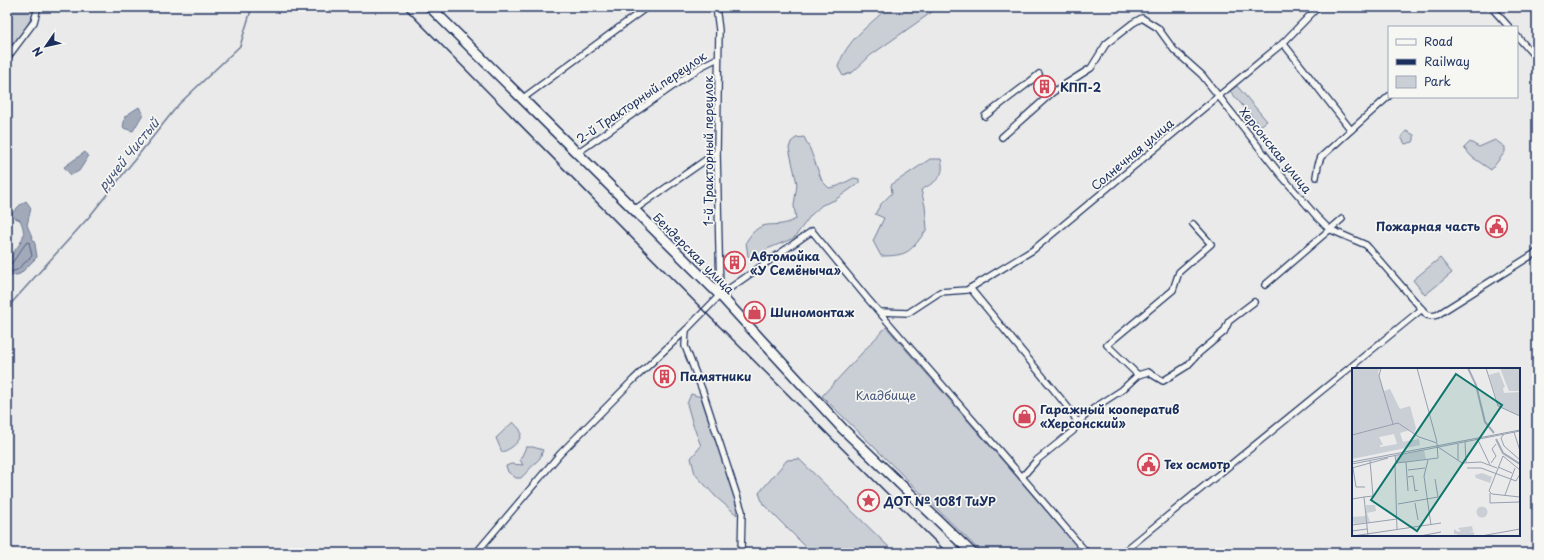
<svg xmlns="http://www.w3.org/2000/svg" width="1544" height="560" font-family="'Playpen Sans',sans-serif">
<rect width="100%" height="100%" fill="#e9eae9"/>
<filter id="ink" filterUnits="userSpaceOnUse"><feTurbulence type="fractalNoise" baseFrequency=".025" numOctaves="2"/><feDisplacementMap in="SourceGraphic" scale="8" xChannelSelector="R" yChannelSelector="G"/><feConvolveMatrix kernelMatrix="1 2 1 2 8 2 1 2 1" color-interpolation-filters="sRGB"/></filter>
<g filter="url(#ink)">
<g fill="#caced5" stroke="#727e9a">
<path d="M7 7H35V10L25 30 7 53Z"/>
<path d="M888 7H939L871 55 853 72 843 76 838 67C847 39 868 27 888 7Z"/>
<path d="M1237 86 1267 121 1260 126 1230 91Z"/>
<path d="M1406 131 1414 135V140L1413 142 1405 144 1401 137Z"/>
<path d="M804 137 810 149 822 181 829 188 838 186 854 178 859 179V183L835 200 822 205 811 215 794 238 767 249 760 256 754 259 748 256 746 242C763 214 773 232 796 219L794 206 797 184 789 148 791 142 796 138Z"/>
<path d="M1495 140 1505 147V152L1491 170 1472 157 1464 148 1470 142 1479 147Z"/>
<path d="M930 159H941C946 177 935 182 921 190L925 206 927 229C911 251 909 256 881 256L873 241 884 218 875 214 881 204 892 193 891 185Z"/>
<path d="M1440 258 1452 273 1425 295 1413 280Z"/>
<path d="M886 327 1083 553H982L822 396Z"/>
<path d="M691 394 701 397 735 498 737 515 716 497 695 474 691 458 701 446 693 425 687 404Z"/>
<path d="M513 422C515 425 520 428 521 432 522 441 510 450 502 452L496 438Z"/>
<path d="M526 447H533L543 450 540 458 521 478H516L508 472 506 466 511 464 523 465 520 460Z"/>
<path d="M799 459 895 553H812L763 504 759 493 787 460Z"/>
</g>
<g fill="#a2aaba" stroke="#6c7995">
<path d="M139 107 143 114 133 131 123 128 125 116Z"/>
<path d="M85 152 88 157 79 171 71 175 64 167Z"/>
<path d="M26 201 31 208 27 225 35 244 37 257 20 274 7 277C7 272 6 265 8 261 16 245 30 240 20 220L15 218 11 214 20 205Z"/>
</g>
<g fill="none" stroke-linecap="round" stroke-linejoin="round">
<path stroke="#516083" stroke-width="1" d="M7 264 12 263 26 243 29 242 32 256 17 270 7 273"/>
<path stroke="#6c7995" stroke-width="1.5" d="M7 308 89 217 179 104 240 46 252 7"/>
<defs>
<g id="street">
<path d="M716 7 719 30 717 152 720 295"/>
<path d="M1491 7 1509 27"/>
<path d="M1517 36 1537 59"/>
<path d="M1283 43 1351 130"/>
<path d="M7 58 34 22 38 7"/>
<path d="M522 99 647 7"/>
<path d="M985 116 1027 84 1039 74"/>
<path d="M1002 137 1053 92 1091 68 1106 44 1133 23 1142 18 1158 28 1174 50 1202 75 1280 174 1317 217 1329 229 1366 245 1427 315 1432 316 1437 315 1537 252"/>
<path d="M577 153 702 66 718 58"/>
<path d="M1316 177 1318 165 1321 157 1389 96"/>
<path d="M634 210 717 152"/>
<path d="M1265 285 1342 219"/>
<path d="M970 288 1062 400 1073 414 1077 423"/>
<path d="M880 312 908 313 940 292 967 290 1033 250 1262 60 1283 43 1318 7"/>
<path d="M1138 375 1107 345 1173 290 1179 272 1211 244 1193 224"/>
<path d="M1022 477 1087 553"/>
<path d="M476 553 560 454 633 380 686 330"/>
<path d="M741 553 742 511 703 392 685 346 686 330 720 295 812 231 867 298 1022 477 1037 460 1073 431 1077 423 1094 408 1122 390 1138 375 1148 372 1163 381 1187 366 1199 353 1224 332 1229 321 1254 302"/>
<path d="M1122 553 1422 309"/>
</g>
<path id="primary" d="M430 7 720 295 843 429 972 553"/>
</defs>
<use href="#street" stroke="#1b2f5e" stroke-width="8"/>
<use href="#primary" stroke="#1b2f5e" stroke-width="12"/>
<use href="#street" stroke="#f6f6f2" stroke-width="5.5"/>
<use href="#primary" stroke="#f6f6f2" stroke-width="9"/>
<path stroke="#1b2f5e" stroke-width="1.5" d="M404 7 704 311 947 553"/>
</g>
</g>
<defs>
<symbol id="building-ring" viewBox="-11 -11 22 22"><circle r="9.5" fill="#f6f6f2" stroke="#d1495b" stroke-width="1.5"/><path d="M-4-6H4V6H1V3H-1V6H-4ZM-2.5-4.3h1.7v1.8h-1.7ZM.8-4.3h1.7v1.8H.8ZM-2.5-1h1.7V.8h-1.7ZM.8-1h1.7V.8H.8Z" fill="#d1495b"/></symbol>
<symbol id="civic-ring" viewBox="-11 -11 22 22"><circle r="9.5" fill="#f6f6f2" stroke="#d1495b" stroke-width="1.5"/><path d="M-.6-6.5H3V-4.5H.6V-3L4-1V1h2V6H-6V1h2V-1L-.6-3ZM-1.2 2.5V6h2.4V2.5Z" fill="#d1495b"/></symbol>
<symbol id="shop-ring" viewBox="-11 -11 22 22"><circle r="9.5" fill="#f6f6f2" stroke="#d1495b" stroke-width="1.5"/><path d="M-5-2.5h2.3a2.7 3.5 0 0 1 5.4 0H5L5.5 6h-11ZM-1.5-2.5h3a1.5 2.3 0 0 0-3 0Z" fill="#d1495b"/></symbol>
<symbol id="sight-ring" viewBox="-11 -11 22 22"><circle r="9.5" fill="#f6f6f2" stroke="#d1495b" stroke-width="1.5"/><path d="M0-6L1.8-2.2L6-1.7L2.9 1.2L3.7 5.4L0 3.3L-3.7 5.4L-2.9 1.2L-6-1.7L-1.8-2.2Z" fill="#d1495b"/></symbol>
</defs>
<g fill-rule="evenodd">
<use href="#building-ring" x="1032" y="74" width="25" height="25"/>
<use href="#civic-ring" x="1484" y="214" width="25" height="25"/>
<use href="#building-ring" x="722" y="250" width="25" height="25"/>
<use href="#shop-ring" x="742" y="300" width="25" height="25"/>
<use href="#building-ring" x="652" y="364" width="25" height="25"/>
<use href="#shop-ring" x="1012" y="404" width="25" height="25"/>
<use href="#civic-ring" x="1136" y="452" width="25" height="25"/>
<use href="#sight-ring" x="856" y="488" width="25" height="25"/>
</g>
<g text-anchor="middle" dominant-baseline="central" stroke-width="3.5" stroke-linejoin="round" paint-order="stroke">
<g font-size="12" font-weight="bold" fill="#1b2f5e" stroke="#f6f6f2" text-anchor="start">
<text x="1060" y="87">КПП-2</text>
<text x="1480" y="226" text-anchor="end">Пожарная часть</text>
<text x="750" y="256">Автомойка<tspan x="750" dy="14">«У Семёныча»</tspan></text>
<text x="770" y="312">Шиномонтаж</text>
<text x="680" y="376">Памятники</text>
<text x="1040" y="409">Гаражный кооператив<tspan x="1040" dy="14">«Херсонский»</tspan></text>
<text x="1164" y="464">Тех осмотр</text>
<text x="884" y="501">ДОТ № 1081 ТиУР</text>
</g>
<g font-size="12" fill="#1b2f5e" stroke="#f6f6f2">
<text transform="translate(641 97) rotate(-34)">2-й Тракторный переулок</text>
<text transform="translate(1276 150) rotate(51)">Херсонская улица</text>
<text transform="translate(708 151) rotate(-90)">1-й Тракторный переулок</text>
<text transform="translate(1132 154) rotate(-40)">Солнечная улица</text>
<text transform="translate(694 253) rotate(45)">Бендерская улица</text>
</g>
<g font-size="12" fill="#47577c" stroke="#f6f6f2">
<text x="886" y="395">Кладбище</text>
</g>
<g font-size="13" font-style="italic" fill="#44547a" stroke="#f6f6f2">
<text transform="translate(128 154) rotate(-51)">ручей Чистый</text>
</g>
</g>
<g transform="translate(1352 368)">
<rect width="168" height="168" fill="#e9eae9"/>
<path d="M0 0H28L26 4 32 23 38 21 48 41 58 38 64 60 62 65 58 62 48 65 51 74 45 75 67 71 68 77 0 91ZM42 66 45 76 28 79V77H31L27 69ZM148 0H168V23H157ZM147 4 153 19 151 20 152 25 168 24V48L147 39 137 7ZM72 82 74 91 44 95 43 88ZM130 105 140 109 138 115 124 110 123 107ZM14 137H23L24 143 15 145 18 154 2 156 0 149 14 148ZM124.5 144a5.5 5.5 0 1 1 11 0a5.5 5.5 0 1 1-11 0ZM120 158 121 163 117 164H122V167L102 168 106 166H102V161L106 164 109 163 106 160Z" fill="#caced5" fill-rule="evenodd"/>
<path fill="none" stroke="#a2aaba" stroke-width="2" d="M116 0 124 17 133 54 142 65M144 71 151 85 168 96"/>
<path fill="none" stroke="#979fb1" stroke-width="1" d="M29 0 27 8 41 56M65 0 85 74M134 0 146 38 168 48M162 64 168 83M152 66 149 70 152 78 168 92M0 67 46 55 67 69 85 75 86 90 54 94 56 123M126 72 138 97M113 74 114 94M86 79 110 95 129 94 145 100M43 88 44 95 54 94M76 92 72 108 79 157M106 92V76M0 94 168 62M139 95 144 88 140 81 144 76M0 96 168 63M43 97 45 162M146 99 160 105M0 100 36 90M1 100 4 119H13M115 100H129L164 113 168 106M56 102 73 100M168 102 151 88 137 123 140 126 168 129M56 109 61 108 63 123 66 122M138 125V135L167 134 168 131M153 127 163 100M0 131 12 129M63 135 66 152M46 136 86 129 83 111M0 157 45 151M0 163 15 161M1 168 89 155M16 168 12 129 21 128 18 93M68 168 89 164M129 168 168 161"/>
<path fill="#0f766e" fill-opacity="0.15" stroke="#0f766e" stroke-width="2" d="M104 6 150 37 65 163 19 132Z"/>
<rect width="168" height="168" fill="none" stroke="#1b2f5e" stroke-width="2"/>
</g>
<rect width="1544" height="560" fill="none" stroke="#f6f6f2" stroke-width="24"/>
<rect x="12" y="12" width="1520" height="536" fill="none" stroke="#1b2f5e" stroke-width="1.5" filter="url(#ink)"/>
<rect x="1388" y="26" width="130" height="72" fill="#f6f6f2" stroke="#9ea6b7"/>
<rect x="1396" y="39" width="20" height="6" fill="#f6f6f2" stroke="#9ea6b7"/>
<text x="1424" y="46" font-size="12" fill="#1b2f5e">Road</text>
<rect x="1396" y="59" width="20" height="6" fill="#1b2f5e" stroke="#9ea6b7"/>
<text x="1424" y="66" font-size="12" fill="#1b2f5e">Railway</text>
<rect x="1396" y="76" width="20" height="12" fill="#caced5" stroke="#9ea6b7"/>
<text x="1424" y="86" font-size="12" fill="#1b2f5e">Park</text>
<g transform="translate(46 46) rotate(236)" stroke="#f6f6f2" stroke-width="3" paint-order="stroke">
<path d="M0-3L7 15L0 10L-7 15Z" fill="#1b2f5e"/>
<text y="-6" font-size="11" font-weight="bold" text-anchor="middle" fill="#1b2f5e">N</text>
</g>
</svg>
